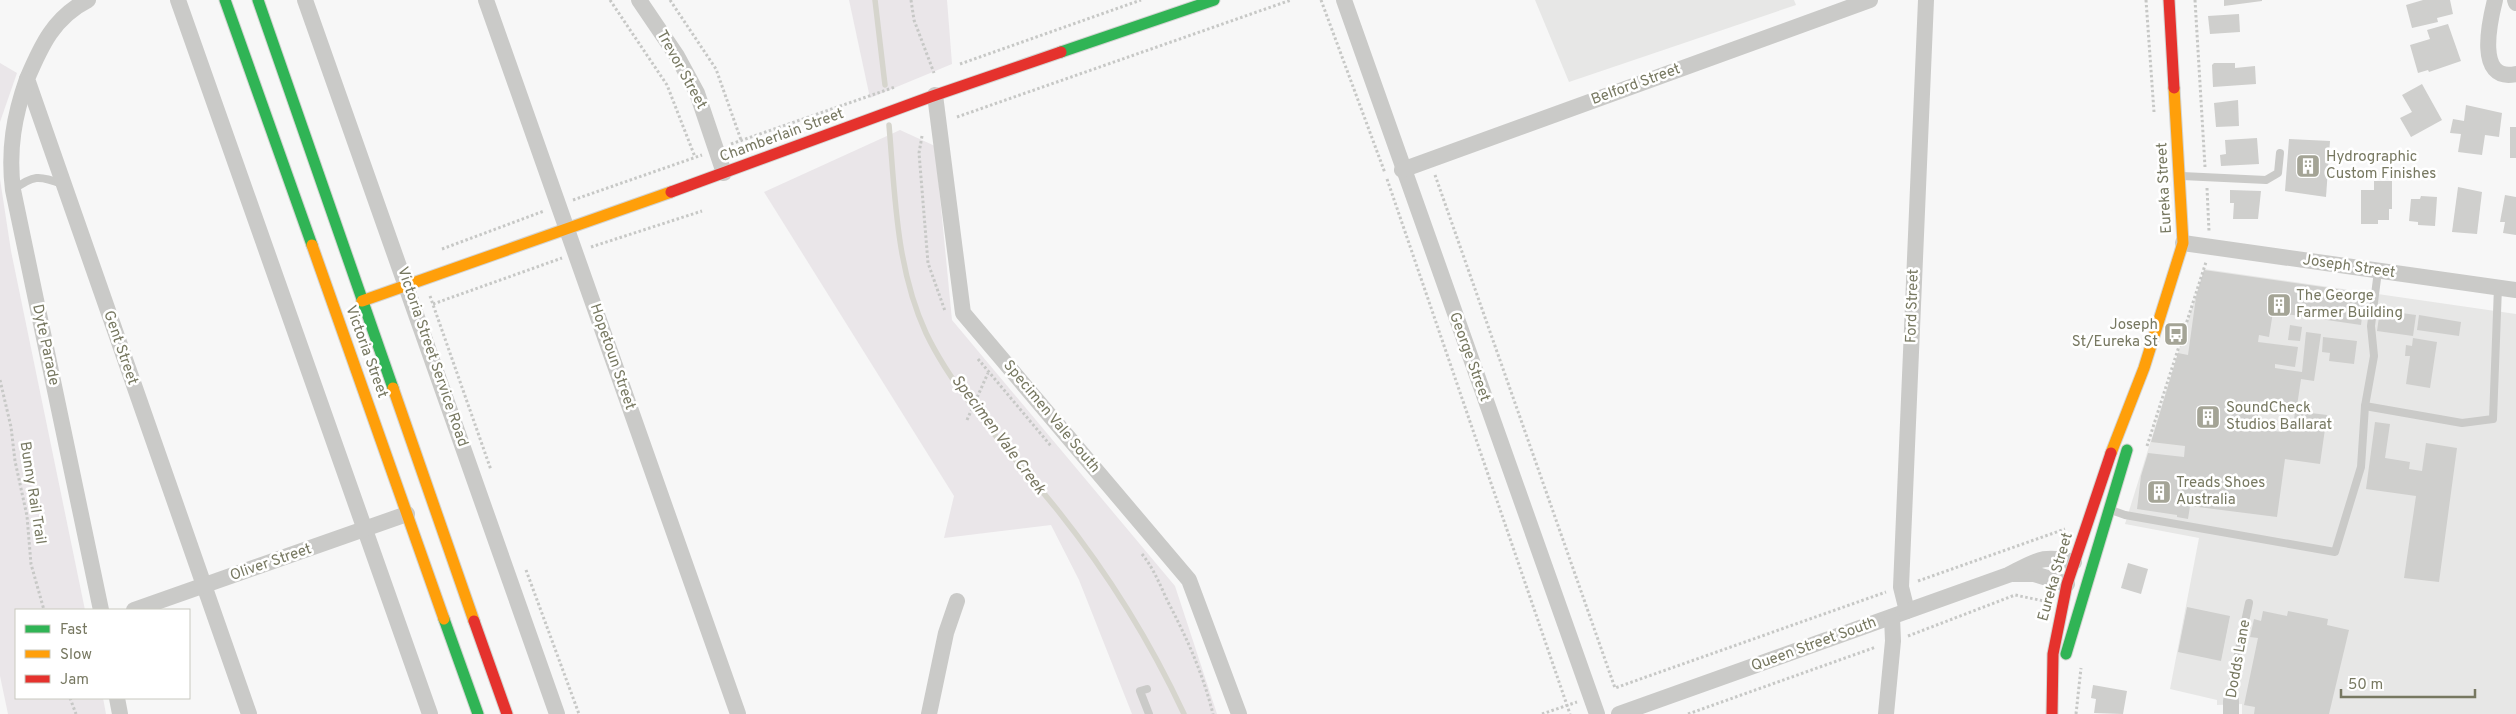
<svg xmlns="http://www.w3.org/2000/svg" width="2516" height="714" font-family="Overpass,sans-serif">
<rect width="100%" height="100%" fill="#f7f7f7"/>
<g fill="#e7e7e6">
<path d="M1535 0H1794L1796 5 1569 82Z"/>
<path d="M2204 269 2516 314V714H2242V704L2217 705V700L2170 689 2199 538 2125 524Z"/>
</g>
<g fill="#eae6e9">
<path d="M849 0H947L952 64 870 98Z"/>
<path d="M0 63 17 73 0 122Z"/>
<path d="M900 130 935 146 952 320 1175 586 1217 714H1132L1079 580 1051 525 944 538 954 496 764 192Z"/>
<path d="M0 179 11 251 85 610H16V698H103L106 714H8L0 676Z"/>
</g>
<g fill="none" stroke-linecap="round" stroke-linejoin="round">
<g stroke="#d6d5cd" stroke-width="5.5">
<path d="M875 0 885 85"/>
<path d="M889 125C895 195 896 268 926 333 956 396 1015 457 1059 512 1109 575 1150 641 1184 714"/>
</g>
</g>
<g fill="#cfcfcd">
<path d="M2224 0H2262V1L2224 6Z"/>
<path d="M2423 0H2450L2453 14 2437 18 2438 22 2412 28 2406 5Z"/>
<path d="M2239 14 2240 32 2210 34 2208 16Z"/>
<path d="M2448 24 2461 61 2429 72 2428 70 2418 73 2410 45 2430 39 2427 30Z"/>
<path d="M2214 63H2235V68L2255 66 2256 84 2213 87 2212 65Z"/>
<path d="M2422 84 2442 120 2411 137 2400 118 2412 112 2402 95Z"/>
<path d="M2238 100 2239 126 2216 127 2214 103Z"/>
<path d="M2466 105 2502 113 2499 137 2485 135 2482 155 2458 152 2461 134 2450 133 2453 119 2464 121Z"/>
<rect x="2510" y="127" width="6" height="31"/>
<path d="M2257 138 2259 164 2221 166 2220 155 2226 154 2225 140Z"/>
<path d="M2289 139 2330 141 2326 197 2285 191Z"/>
<path d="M2374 181H2392V209H2389V220H2378V224H2361V190H2374Z"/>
<path d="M2458 187 2482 192 2477 234 2452 232Z"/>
<path d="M2230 190 2261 191 2258 219H2233L2234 203H2230Z"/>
<path d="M2505 195 2516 197V235L2503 233 2505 222H2500Z"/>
<path d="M2421 196 2437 197 2435 226 2418 225V222L2409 221 2411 199H2420Z"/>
<path d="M2204 270 2365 293 2361 325 2273 312 2269 337 2259 335 2258 342 2298 347 2295 367 2275 364V368L2302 372 2306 332 2321 334 2314 381 2301 379 2297 406 2260 401 2256 429 2282 432V428L2293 429 2295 411 2327 415 2320 464 2285 459 2277 517 2190 506 2188 519 2177 517V515L2137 509 2141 476 2148 453 2184 457 2185 446 2151 442 2178 353 2188 355 2196 297Z"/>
<path d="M2380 310 2416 315 2413 336 2377 331Z"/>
<path d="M2419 315 2461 322 2459 336 2417 330Z"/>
<path d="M2290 325 2302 327 2300 341 2288 340Z"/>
<path d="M2323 337 2357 341 2354 364 2329 361 2330 353 2322 352Z"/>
<path d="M2413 338 2437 342 2430 388 2406 384 2410 356H2405L2406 345 2412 346Z"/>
<path d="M2375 422 2390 424 2385 458 2410 462 2409 469 2422 471 2426 443 2457 448 2439 582 2404 578 2416 496 2366 489Z"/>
<path d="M2128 563 2148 569 2141 594 2121 588Z"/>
<path d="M2187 607 2230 616 2221 661 2178 652Z"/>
<path d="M2263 611 2287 616 2288 611 2328 619 2327 625 2349 630 2329 714H2254L2255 707 2244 705 2258 638 2250 637 2254 619 2261 621Z"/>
<path d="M2093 685 2127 691 2123 714 2094 713 2096 699 2091 698Z"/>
</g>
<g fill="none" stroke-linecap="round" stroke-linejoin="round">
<defs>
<g id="fast">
<path d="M225 0 312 245"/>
<path d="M258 0 393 388"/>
<path d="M1061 52 1214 0"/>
<path d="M444 619 478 714"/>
<path d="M2066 654 2127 450"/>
</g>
<g id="slow">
<path d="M312 245 444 619"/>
<path d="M362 301 671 192"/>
<path d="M393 388 474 621"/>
<path d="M2111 453 2144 368 2183 243 2174 88"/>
</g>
<g id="jam">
<path d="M2169 0 2174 88"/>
<path d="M671 192 930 97 1061 52"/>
<path d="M474 621 507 714"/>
<path d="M2052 714 2053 654 2067 584 2111 453"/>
</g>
</defs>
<use href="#fast" stroke="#d3d4d2" stroke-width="13"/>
<use href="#slow" stroke="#d3d4d2" stroke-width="13"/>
<use href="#jam" stroke="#d3d4d2" stroke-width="13"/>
<g stroke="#c7c8c6" stroke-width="3" stroke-dasharray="2.5 2.5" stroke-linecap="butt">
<path d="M610 0 667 85 695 157"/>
<path d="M670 0 716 69 741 140"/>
<path d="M911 0 914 20 934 73"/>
<path d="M1321 0 1385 173"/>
<path d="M2146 0 2154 112"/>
<path d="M2195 0 2205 167"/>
<path d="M960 64 1141 0"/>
<path d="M957 117 1291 0"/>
<path d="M922 136 919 153 928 263 945 311"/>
<path d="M731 144 895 87"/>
<path d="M1435 175 1615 688 1886 592"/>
<path d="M1387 179 1570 714"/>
<path d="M2207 188 2209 231"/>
<path d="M573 200 702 155"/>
<path d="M591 247 702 211"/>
<path d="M442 249 544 211"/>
<path d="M430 296 491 470"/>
<path d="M433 304 562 258"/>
<path d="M978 359 1051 446"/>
<path d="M0 380 11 427 15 461 27 516 31 564 44 610"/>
<path d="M967 420 988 373"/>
<path d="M2147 446 2206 262"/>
<path d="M1142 554C1154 569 1160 585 1168 602 1187 638 1203 674 1213 714"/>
<path d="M526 570 579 714"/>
<path d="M1918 581 2065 529"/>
<path d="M1908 636 2015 595 2044 601"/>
<path d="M70 698 76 714"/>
<path d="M1542 714 1577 702"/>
<path d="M1688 714 1876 647"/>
<path d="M2076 714 2081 668"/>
</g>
<g stroke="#cacac8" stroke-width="8">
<path d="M2182 176 2266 180 2278 173 2280 153"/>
<path d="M13 190C33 175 39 175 62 184"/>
<path d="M2365 406 2462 423 2493 419 2498 287"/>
<path d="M2111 510 2125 515 2335 552 2361 467 2365 406 2374 356 2371 326 2378 271"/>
<path d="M1147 689 1140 691 1149 714"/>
<path d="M2231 701 2235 668 2249 603"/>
</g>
<g stroke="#cacac8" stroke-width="16">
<path d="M88 0C54 17 41 46 27 79L249 714"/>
<path d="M178 0 430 714"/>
<path d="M305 0 557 714"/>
<path d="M486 0 738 714"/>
<path d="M639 0 677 56 697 93 724 173"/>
<path d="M1344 0 1597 714"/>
<path d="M2495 0C2490 20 2475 83 2516 74"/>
<path d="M2515 0 2516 3"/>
<path d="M27 79C14 116 8 150 13 190L101 610"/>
<path d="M935 95 963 313 1189 580 1239 714"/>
<path d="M1402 170 1870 0"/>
<path d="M2183 243 2516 290"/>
<path d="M2013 574H2034L2067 584"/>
<path d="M134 610 407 514"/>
<path d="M1907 611 1901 587 1926 0"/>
<path d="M117 698 120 714"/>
<path d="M929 714 946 633 957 601"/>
<path d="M1619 714 2008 575C2037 561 2041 554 2074 562"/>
<path d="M1886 714 1893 641 1892 617"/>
<path d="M2231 714V701"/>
</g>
<use href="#fast" stroke="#30b455" stroke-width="11"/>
<use href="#slow" stroke="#ff9f0a" stroke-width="11"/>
<use href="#jam" stroke="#e5322d" stroke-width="11"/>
</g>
<defs>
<symbol id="building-square" viewBox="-11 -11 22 22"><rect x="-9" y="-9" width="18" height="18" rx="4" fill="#a4a496" stroke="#fff"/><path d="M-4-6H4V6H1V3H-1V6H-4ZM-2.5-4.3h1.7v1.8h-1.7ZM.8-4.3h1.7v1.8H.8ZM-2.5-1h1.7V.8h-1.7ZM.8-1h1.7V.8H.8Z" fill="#fff"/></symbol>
<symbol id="bus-square" viewBox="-11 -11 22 22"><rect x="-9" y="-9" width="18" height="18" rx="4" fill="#a4a496" stroke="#fff"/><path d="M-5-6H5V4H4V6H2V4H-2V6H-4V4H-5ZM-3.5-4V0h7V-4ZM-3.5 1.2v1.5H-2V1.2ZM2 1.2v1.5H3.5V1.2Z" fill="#fff"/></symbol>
</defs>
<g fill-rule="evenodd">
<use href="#building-square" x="2294" y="152" width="28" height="28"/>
<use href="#building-square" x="2265" y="291" width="28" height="28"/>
<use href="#bus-square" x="2162" y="320" width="28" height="28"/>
<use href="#building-square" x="2194" y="403" width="28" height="28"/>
<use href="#building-square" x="2145" y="478" width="28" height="28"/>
</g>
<g text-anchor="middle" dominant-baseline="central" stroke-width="5" stroke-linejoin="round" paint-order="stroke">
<g font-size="15" fill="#777861" stroke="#fff">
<text transform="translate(681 70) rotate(61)">Trevor Street</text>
<text transform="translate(1636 85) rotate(-20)">Belford Street</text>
<text transform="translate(782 136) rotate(-20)">Chamberlain Street</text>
<text transform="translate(2165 188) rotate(-93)">Eureka Street</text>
<text transform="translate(2349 267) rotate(8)">Joseph Street</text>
<text transform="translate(1913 306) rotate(-88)">Ford Street</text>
<text transform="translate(45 345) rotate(78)">Dyte Parade</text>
<text transform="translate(120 348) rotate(71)">Gent Street</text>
<text transform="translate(366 352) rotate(70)">Victoria Street</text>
<text transform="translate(432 357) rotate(71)">Victoria Street Service Road</text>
<text transform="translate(612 357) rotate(71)">Hopetoun Street</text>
<text transform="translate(1469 357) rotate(70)">George Street</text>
<text transform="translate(1051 417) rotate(50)">Specimen Vale South</text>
<text transform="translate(32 493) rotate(81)">Bunny Rail Trail</text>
<text transform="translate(271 563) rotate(-19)">Oliver Street</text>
<text transform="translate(2056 577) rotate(-74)">Eureka Street</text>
<text transform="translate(1814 645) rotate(-20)">Queen Street South</text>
<text transform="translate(2239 659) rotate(-80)">Dodds Lane</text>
</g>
<g font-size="15" fill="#777861" stroke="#fff" text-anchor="start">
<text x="2326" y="157">Hydrographic<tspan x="2326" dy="17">Custom Finishes</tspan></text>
<text x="2296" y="296">The George<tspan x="2296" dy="17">Farmer Building</tspan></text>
<text x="2158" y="325" text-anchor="end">Joseph<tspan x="2158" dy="17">St/Eureka St</tspan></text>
<text x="2226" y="408">SoundCheck<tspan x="2226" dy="17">Studios Ballarat</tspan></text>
<text x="2176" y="483">Treads Shoes<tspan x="2176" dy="17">Australia</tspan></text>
</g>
<g font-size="16" font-style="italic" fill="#787661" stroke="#fff">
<text transform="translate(998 435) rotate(53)">Specimen Vale Creek</text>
</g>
</g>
<rect x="15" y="609" width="175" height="90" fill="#ffffff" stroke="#c9c9c0"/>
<rect x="25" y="625" width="25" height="8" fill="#30b455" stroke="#c9c9c0"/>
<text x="60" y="634" font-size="15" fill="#777861">Fast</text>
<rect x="25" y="650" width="25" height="8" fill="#ff9f0a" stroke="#c9c9c0"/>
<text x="60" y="659" font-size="15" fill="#777861">Slow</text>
<rect x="25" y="675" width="25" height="8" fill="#e5322d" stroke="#c9c9c0"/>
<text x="60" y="684" font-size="15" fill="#777861">Jam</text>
<path d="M2341 689v8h134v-8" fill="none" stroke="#777861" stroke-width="2.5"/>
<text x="2348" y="689" font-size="15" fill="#777861" stroke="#ffffff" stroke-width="4" paint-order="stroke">50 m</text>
</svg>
